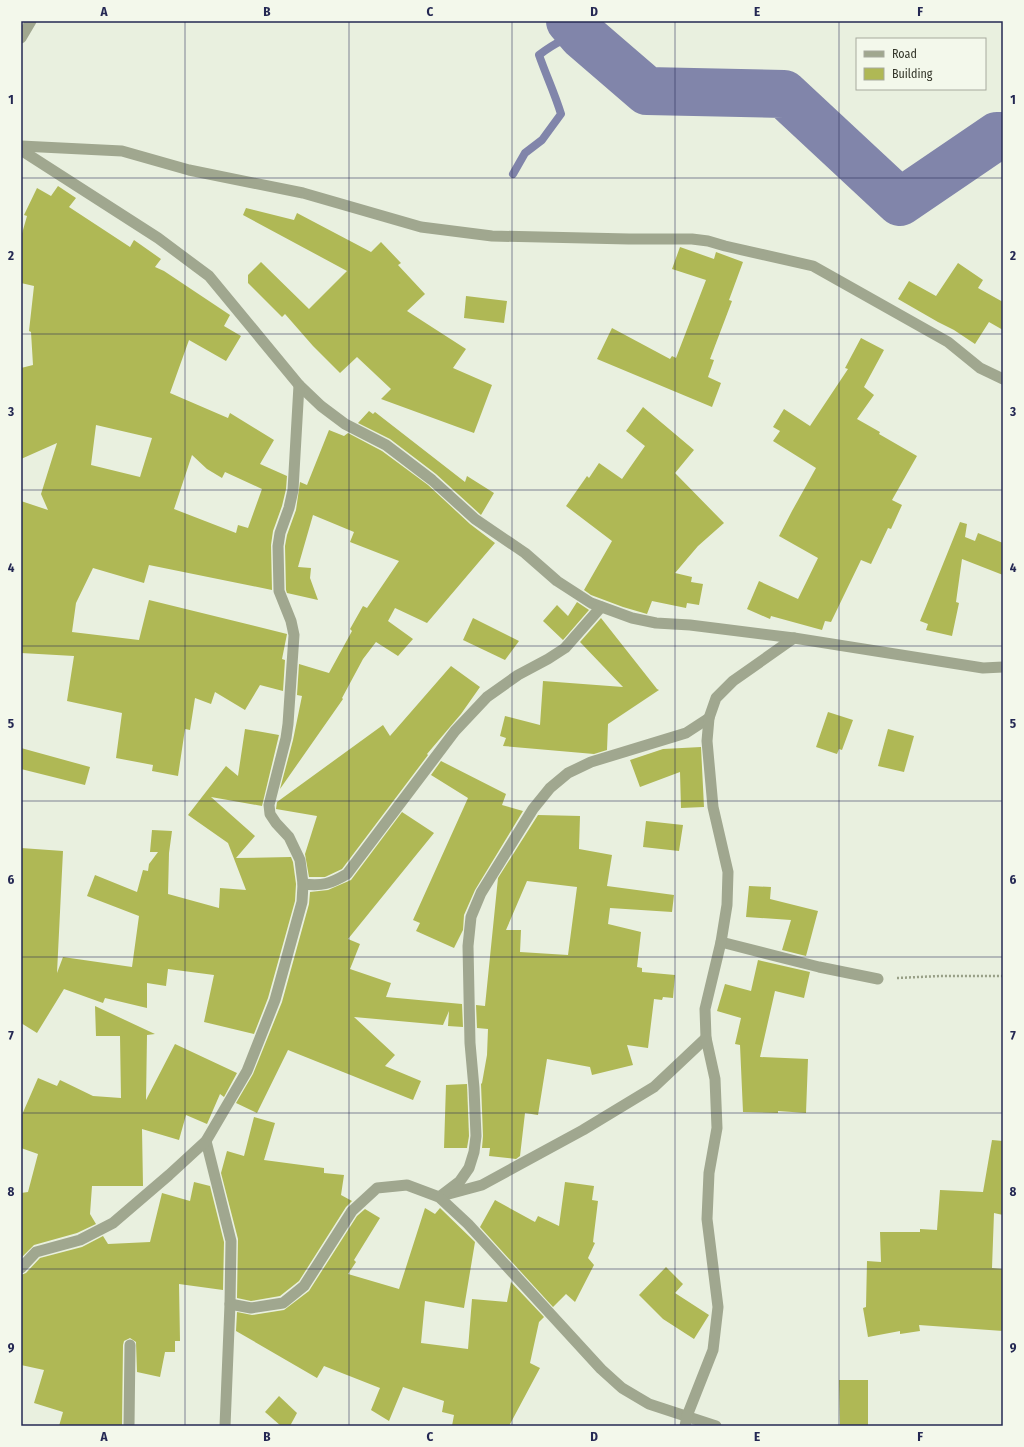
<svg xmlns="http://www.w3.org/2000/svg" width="1024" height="1447" font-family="'Fira Sans Condensed',sans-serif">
<rect width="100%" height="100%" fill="#e9f0df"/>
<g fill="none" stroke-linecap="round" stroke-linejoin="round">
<path stroke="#8185aa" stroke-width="8" d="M513 174 525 153 542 140 561 114C555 94 546 75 539 55 552 45 566 36 582 35"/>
<path stroke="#8185aa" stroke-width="48" d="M570 21 582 35 647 91 784 94 900 202 997 136H1003"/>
</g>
<g fill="#afb855" fill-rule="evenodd">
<path d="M58 186 76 198 69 207 130 247 134 240 161 259 155 267 164 271 230 315 224 326 241 336 226 361 189 340 170 393 228 418 230 413 274 440 260 464 287 476 286 489 282 506 273 531 271 545 272 590 149 565 144 583 93 568 76 603 72 632 139 640 149 600 287 634 282 659 285 660 283 691 260 685 245 710 215 692 211 704 195 698 190 730 185 729 178 776 152 771 153 765 116 758 122 713 67 701 74 656 21 653V501L48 510 41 494 57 443 21 459V368L33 365 31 332 29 331 34 286 21 283V237L27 216 24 215 37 188 51 196ZM96 425 152 438 140 477 91 465ZM192 455 207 469 222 478 225 472 262 489 248 528 238 525 236 533 174 509Z"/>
<path d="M246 208 294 220 297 213 371 252 381 242 401 263 398 265 425 294 407 311 466 349 453 368 492 385 474 433 381 399 391 389 357 357 340 373 313 346 285 314 282 317 248 283V275L261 262 309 309 347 271 243 215Z"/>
<path d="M680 247 714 259 716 252 743 262 729 300 732 301 710 359 714 360 708 377 721 383 712 407 597 359 612 328 670 359 672 356 676 358 706 280 672 269Z"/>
<path d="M958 263 983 280 978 288 1003 302V330L989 322 975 344 954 330 938 322 898 299 909 281 936 296Z"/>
<path d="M466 296 507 301 504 323 464 318Z"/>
<path d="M861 338 884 350 864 387 874 395 857 419 880 432 879 434 917 456 892 500 902 505 891 529 888 528 871 564 861 560 831 622 825 621 822 630 771 616 770 619 747 609 759 581 798 599 818 558 779 536 792 511 816 468 773 441 780 431 773 427 784 409 810 426 848 369 845 368Z"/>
<path d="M643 407 694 450 675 473 724 523 698 546 675 573 692 577 691 582 703 584 699 605 687 603 686 608 652 601 647 614 623 607 591 595 584 590 612 541 566 506 587 476 589 478 599 463 622 479 645 446 626 431Z"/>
<path d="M369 411 373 414 375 412 465 482 467 476 494 493 481 515 436 474 390 439 358 423Z"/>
<path d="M329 430 344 436 348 433 382 451 428 485 470 524 495 543 427 623 395 608 388 621 413 639 398 656 376 642 363 659 342 698 343 699 280 789 293 740 302 696 297 695 299 664 329 673 352 631 350 629 363 606 367 608 399 561 350 542 354 532 313 515 298 567 311 568 310 578 318 600 287 593 286 590 285 546 287 535 296 510 300 482 307 485Z"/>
<path d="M960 522 967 524 965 537 975 541 978 533 1003 543V575L962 559 956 602 959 603 952 636 926 630 928 624 920 621Z"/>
<path d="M577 602 589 610 563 640 543 621 557 605 568 616Z"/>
<path d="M473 618 519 641 505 660 463 640Z"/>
<path d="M601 618 657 689 659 690 608 724 607 750 594 754 503 746 506 738 500 736 505 716 540 725 543 681 623 687 580 642Z"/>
<path d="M451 666 480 687 461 714 427 754 428 755 342 869 325 877H309L305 854 317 816 276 809 277 802 383 725 390 736Z"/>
<path d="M828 712 853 720 842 750 839 749 837 754 816 747Z"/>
<path d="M245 729 279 735 262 806 211 797 255 836 236 858 291 857 293 862 296 884 295 901 268 998 254 1034 204 1022 214 975 168 969 166 986 147 983V1008L105 998 103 1003 64 989 37 1033 21 1023V848L63 851 57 973 63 957 132 967 139 916 87 896 95 875 137 892 143 870 148 871 149 864 158 852H150L152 830 172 831 169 853 168 894 219 908 220 888 246 890 228 843 188 815 226 766 238 776Z"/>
<path d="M888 729 914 736 904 772 878 766Z"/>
<path d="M701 747 704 807 681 808 680 772 640 787 630 760 663 749Z"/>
<path d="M21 748 90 767 85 785 21 769Z"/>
<path d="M441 761 506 794 502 805 523 811 475 890 464 915 463 930 454 948 416 931 420 923 413 920 468 798 431 775Z"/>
<path d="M402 812 434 833 348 939 360 944 350 969 391 983 386 997 462 1004 463 1027 448 1026 449 1011 443 1025 354 1017 395 1055 385 1066 421 1081 413 1100 288 1050 257 1113 236 1103 253 1074 282 1002 309 904 310 892 328 890 351 880Z"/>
<path d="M538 815 580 816 579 849 612 855 607 886 674 895 672 912 610 908 608 924 641 932 637 967 642 968V972L675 975 673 998 663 997 662 1000 654 999 648 1048 627 1045 633 1065 592 1075 590 1067 547 1059 538 1115 525 1113 520 1156 516 1159 489 1156 490 1148H482L483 1136 481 1084 482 1083 487 1055 488 1029 477 1028 476 1005 485 1006 498 878ZM527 881 577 887 568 955 520 952 521 930H506Z"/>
<path d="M646 821 683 825 679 851 643 847Z"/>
<path d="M749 886 771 887 770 899 818 911 806 956 782 950 791 920 746 917Z"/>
<path d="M758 960 810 972 804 998 775 991 760 1057 808 1059 806 1113 778 1111V1113L743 1112 740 1045 735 1044 741 1018 717 1011 725 984 751 991Z"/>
<path d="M95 1006 155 1034 147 1035 146 1100 175 1044 237 1073 224 1097 220 1094 207 1124 186 1115 179 1140 142 1129 143 1186H92L90 1214 96 1224 77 1233 34 1245 21 1258V1193L28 1192 38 1154 21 1148V1117L38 1078 57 1086 60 1080 93 1096 121 1098 120 1036H96Z"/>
<path d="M467 1084 469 1136 467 1148H444L446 1085Z"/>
<path d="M254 1117 275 1123 264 1160 324 1168V1173L344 1175 341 1195 352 1201 346 1207 299 1281 280 1296 251 1301 237 1298 238 1239 221 1173 227 1151 244 1156Z"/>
<path d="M992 1140 1003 1141V1215L994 1213 992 1268 1003 1269V1331L919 1325 920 1331 900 1334V1331L868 1337 863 1308 866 1307 867 1261 881 1262 880 1232H920V1229L937 1230 940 1190 983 1192Z"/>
<path d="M194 1182 210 1186 224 1242 223 1290 179 1284 180 1341H175V1352H165L160 1377 137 1372 136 1342 130 1338 124 1341 123 1345 122 1426H59L63 1412 34 1403 44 1370 21 1365V1275L26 1273 40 1258 82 1247 103 1236 108 1244 150 1242 162 1193 190 1201Z"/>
<path d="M565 1182 594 1186 592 1200 598 1201 593 1242 595 1243 588 1258 594 1265 575 1302 566 1294 553 1307 480 1227 495 1200 535 1222 538 1216 559 1226Z"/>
<path d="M425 1208 435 1214 440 1208 475 1242 464 1308 425 1301 421 1343 468 1349 472 1299 507 1302 511 1282 544 1317 539 1322 530 1363 540 1368 509 1426H452L454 1415 442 1412 444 1401 403 1387 389 1421 371 1410 380 1388 324 1366 317 1378 236 1331 237 1312 252 1315 284 1310 309 1291 357 1216 365 1209 380 1218 354 1260 356 1262 348 1274 399 1289Z"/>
<path d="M666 1267 683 1284 675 1293 709 1315 694 1339 663 1319 639 1295Z"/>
<path d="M839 1380H868V1426H840Z"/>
<path d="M279 1396 297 1413 290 1426H281L265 1412Z"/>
</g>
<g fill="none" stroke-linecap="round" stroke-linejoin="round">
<path stroke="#989f86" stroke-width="2.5" stroke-dasharray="2 2" stroke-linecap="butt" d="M897 978 940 976H1003"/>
<path stroke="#a0a78f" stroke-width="11" d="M721 942 819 967 878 979"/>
<g stroke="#a0a78f" stroke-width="11">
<path d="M21 38 31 21"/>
<path d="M21 146 122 151 189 170 303 193 421 227 492 236 629 239H692L708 241 725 246 813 266 948 342 980 368 1003 379"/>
<path d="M21 150 158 238 209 276 299 385 321 406 345 424 386 445 432 480 475 519 525 553 557 581 591 603 632 618 656 623 690 625 794 638 983 668 1003 667"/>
<path d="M303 884C323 886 330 884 347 874L455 731 487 697 518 675 548 659 565 648 601 607"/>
<path d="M206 1141 231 1241 230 1304 225 1426"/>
<path d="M445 1195 482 1185 583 1130 654 1087 706 1038"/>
<path d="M439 1197 460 1181 469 1168 474 1152 476 1136 474 1088 470 1043 468 946 471 917 481 893 533 809 550 788 568 773 591 762 686 733 709 718"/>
<path d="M21 1268 36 1252 80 1240 113 1223 169 1175 206 1141 247 1071 275 1000 302 902 303 884 300 860 289 837 276 823 270 814 269 805 286 738 288 724 294 635 291 621 279 591 278 546 280 533 289 508 293 490 299 385"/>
<path d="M230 1304 251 1308 283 1303 304 1286 352 1211 377 1188 407 1185 439 1197 468 1224 601 1369 622 1388 649 1404 716 1426"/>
<path d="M129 1426 130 1345"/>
<path d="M685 1426 687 1416 713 1350 718 1307 707 1219 709 1173 717 1128 715 1079 706 1038 705 1009 721 942 727 905 728 872 713 807 707 741 709 718 716 698 733 681 794 638"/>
</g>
</g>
<path fill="none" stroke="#242853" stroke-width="1" stroke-opacity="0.55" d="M185 21V1426M349 21V1426M512 21V1426M675 21V1426M839 21V1426M21 178H1003M21 334H1003M21 490H1003M21 646H1003M21 801H1003M21 957H1003M21 1113H1003M21 1269H1003"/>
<rect width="1024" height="1447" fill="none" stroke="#f3f8eb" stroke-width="44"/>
<rect x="856" y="38" width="130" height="52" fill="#f3f8eb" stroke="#a7aa9e"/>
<rect x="864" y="51" width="20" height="6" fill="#a0a78f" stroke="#a7aa9e"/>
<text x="892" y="58" font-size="12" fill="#34362a">Road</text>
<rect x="864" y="68" width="20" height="12" fill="#afb855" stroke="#a7aa9e"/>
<text x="892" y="78" font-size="12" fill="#34362a">Building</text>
<rect x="22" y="22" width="980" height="1403" fill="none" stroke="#242853" stroke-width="1.5"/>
<g font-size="13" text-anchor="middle" font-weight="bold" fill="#242853">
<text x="104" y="16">A</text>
<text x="267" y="16">B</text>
<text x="430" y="16">C</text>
<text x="594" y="16">D</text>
<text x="757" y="16">E</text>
<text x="920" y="16">F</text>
<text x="11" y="104">1</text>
<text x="1013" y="104">1</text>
<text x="11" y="260">2</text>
<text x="1013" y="260">2</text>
<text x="11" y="416">3</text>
<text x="1013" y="416">3</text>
<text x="11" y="572">4</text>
<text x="1013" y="572">4</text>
<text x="11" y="728">5</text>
<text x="1013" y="728">5</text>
<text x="11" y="884">6</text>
<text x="1013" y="884">6</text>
<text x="11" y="1040">7</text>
<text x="1013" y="1040">7</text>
<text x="11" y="1196">8</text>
<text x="1013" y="1196">8</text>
<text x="11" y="1352">9</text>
<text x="1013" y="1352">9</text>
<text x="104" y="1441">A</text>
<text x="267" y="1441">B</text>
<text x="430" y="1441">C</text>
<text x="594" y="1441">D</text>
<text x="757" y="1441">E</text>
<text x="920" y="1441">F</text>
</g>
</svg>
